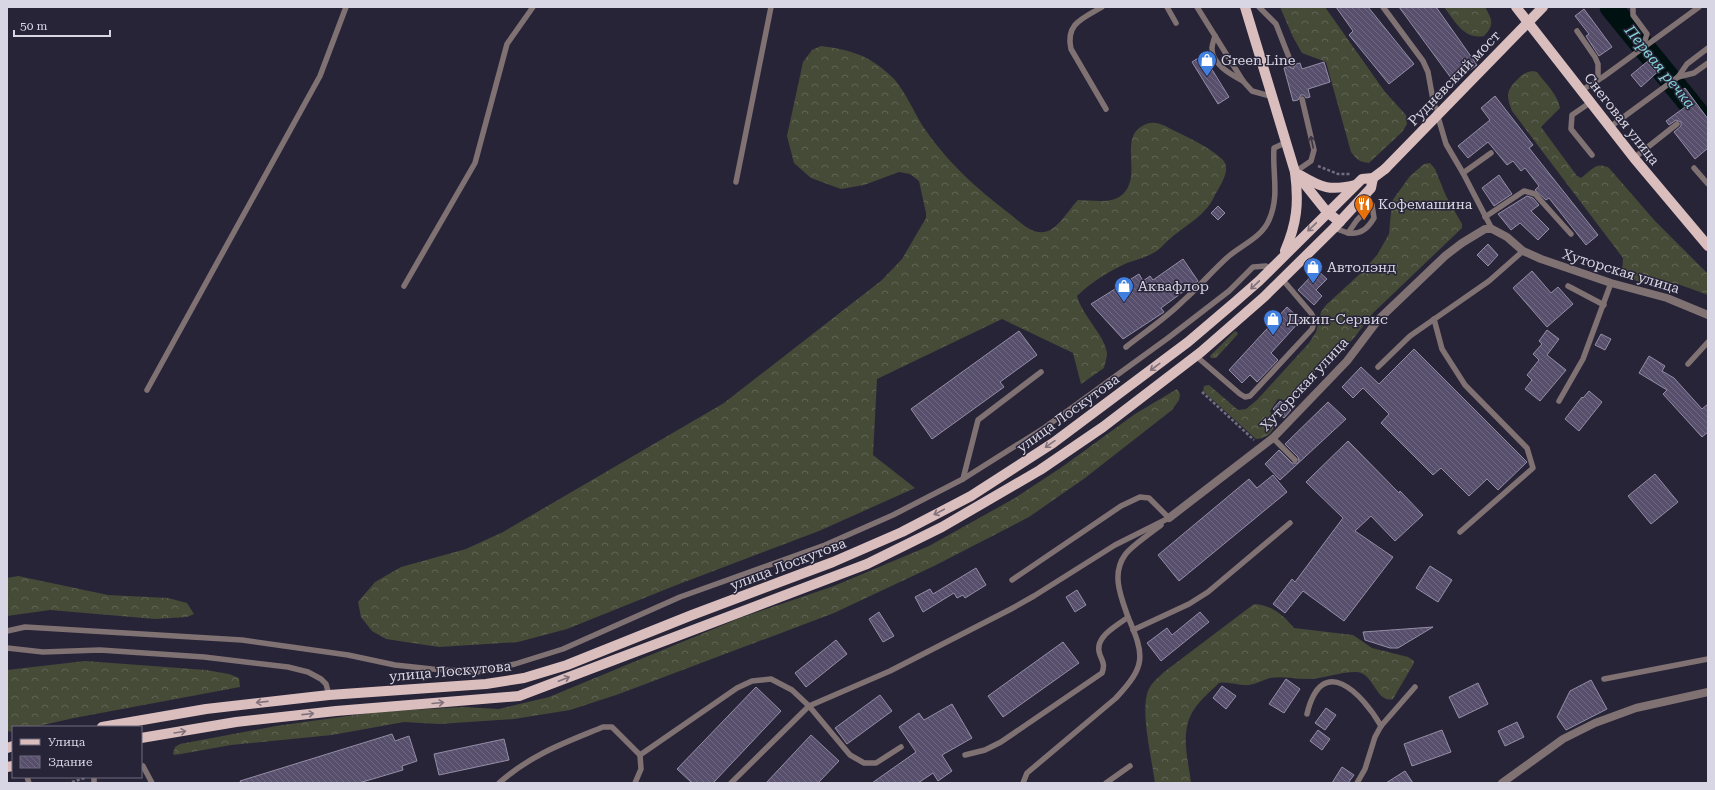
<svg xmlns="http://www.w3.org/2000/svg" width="1715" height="790" font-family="'Roboto Serif',serif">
<defs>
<pattern id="grass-tufts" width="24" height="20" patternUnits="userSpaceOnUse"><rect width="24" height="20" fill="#464b37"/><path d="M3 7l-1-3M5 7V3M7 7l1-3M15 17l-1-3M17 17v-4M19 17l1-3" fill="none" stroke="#606454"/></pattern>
<pattern id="forest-crowns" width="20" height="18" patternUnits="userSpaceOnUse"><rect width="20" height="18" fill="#464b37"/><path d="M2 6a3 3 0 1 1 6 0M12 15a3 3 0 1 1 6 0" fill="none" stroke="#606454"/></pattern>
<pattern id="building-back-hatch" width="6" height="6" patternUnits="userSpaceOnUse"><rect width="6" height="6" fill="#584f6d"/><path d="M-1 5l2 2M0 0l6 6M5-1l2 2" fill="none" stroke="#6f6882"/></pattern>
</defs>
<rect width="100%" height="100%" fill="#282438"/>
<path fill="url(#grass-tufts)" d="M1235 331 1238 333 1237 335 1216 358H1211L1210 356Z"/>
<g fill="url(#forest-crowns)">
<path d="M1280 7H1325L1385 92 1406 115 1407 124 1402 132 1369 163C1360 162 1357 160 1351 152L1326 62 1302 53 1293 37Z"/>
<path d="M1444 7H1485C1492 19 1495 25 1484 36 1464 40 1455 21 1444 7Z"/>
<path d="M821 46C851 50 869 55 892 77 903 87 915 114 924 128 950 165 975 187 1010 214 1019 221 1031 234 1044 232 1057 231 1069 209 1078 200 1093 200 1113 205 1124 193 1142 174 1118 137 1144 125 1155 119 1165 126 1175 131 1191 139 1209 147 1222 159 1233 169 1219 187 1214 197 1205 216 1186 225 1171 238 1165 242 1161 249 1155 252 1147 257 1136 260 1127 263 1109 271 1090 283 1077 296 1082 315 1105 336 1107 353 1107 357 1105 364 1104 368L1081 384 1073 353 1002 319 877 379 873 455 915 488 819 531 674 586 567 629 518 642 439 647 386 639 372 631 361 617 358 602 375 582 401 567 466 549 503 532 724 403 882 280 902 259 926 218V213L919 181 910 174 899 172 864 185 841 189 811 178 794 163 787 136 803 62 812 50Z"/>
<path d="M1533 71 1537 72C1545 83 1558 95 1560 108L1541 127 1577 176 1581 178C1592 170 1596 161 1609 168L1655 221 1708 274V295L1675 283 1665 289 1660 290 1624 276 1622 273 1623 258 1512 111C1506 96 1506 90 1518 79 1523 74 1526 72 1533 71Z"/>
<path d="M1430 163 1435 169 1446 196 1462 224V228L1373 313 1354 338 1349 343 1337 347 1292 398 1287 400 1278 399 1270 411 1275 424C1273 433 1266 438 1256 439L1203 391 1204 386 1209 385 1238 410 1246 409 1257 400 1309 343 1316 332 1321 312 1326 305 1361 273 1377 255 1389 234 1392 201 1410 176 1424 164Z"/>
<path d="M1177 389 1180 394 1179 400 1172 410 1085 478 1029 517 934 566 834 613 619 694 570 710 514 719 439 724 404 722 332 735 231 745 181 754 174 755 173 753 175 747 180 744 276 726 376 712 462 707 499 709 549 697 740 618 834 586 929 546 1015 498 1062 467 1135 414Z"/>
<path d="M18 576 108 595 168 598 187 603 194 614 187 617 155 619 50 610 7 616V578Z"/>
<path d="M1254 604C1272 605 1283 615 1294 628L1353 635 1372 648 1408 657 1414 661V663L1393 699C1376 704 1374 672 1356 672 1339 672 1323 679 1307 679 1294 679 1282 676 1270 678 1263 680 1256 684 1249 685 1239 686 1228 681 1219 683 1211 691 1201 699 1195 708 1179 730 1188 758 1191 783H1155C1152 760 1140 711 1148 691 1151 683 1158 678 1164 672Z"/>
<path d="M85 661 206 670 229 674 239 678 240 687 74 718 34 727H13V732L7 731V670Z"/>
</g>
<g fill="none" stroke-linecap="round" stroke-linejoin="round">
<path stroke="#001112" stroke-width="23" d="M1611 7 1708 126"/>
</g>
<g fill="url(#building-back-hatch)" stroke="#948da6">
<path d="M1336 7H1368L1414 64 1389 84 1349 35 1353 31Z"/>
<path d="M1399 7H1436L1477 65 1454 82Z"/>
<path d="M1584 9 1612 47 1599 56 1586 36 1589 34 1575 16Z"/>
<path d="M1203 55 1229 97 1218 104 1192 62Z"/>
<path d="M1654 56 1663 67 1641 87 1631 75Z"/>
<path d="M1324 62 1330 82 1308 89 1310 97 1306 98 1304 95H1301L1298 100 1293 101 1284 68 1288 66 1293 69 1296 64 1300 63 1302 69Z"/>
<path d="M1685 88 1708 119V148L1695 159 1674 132 1681 126V122L1676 120 1669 125 1666 121 1685 107 1676 95Z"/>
<path d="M1495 96 1533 145 1529 148 1598 235 1586 245 1549 198 1546 200 1535 190 1539 186 1525 168 1521 171 1513 161 1507 165 1488 142 1468 158 1458 146 1490 120 1481 108Z"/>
<path d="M1499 175 1512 194 1494 206 1482 188Z"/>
<path d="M1527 196 1533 198 1539 205 1531 211 1549 229 1538 240 1520 223 1511 230 1498 214Z"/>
<path d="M1218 206 1225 213 1218 220 1211 213Z"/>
<path d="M1488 244 1498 255 1488 266 1477 255Z"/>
<path d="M1183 259 1198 281 1161 308 1164 312 1123 339 1091 304 1139 274 1143 281 1150 276 1153 280Z"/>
<path d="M1317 270 1327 279 1316 290 1322 296 1314 305 1298 290Z"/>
<path d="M1532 271 1551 293 1558 287 1573 304 1547 327 1513 288Z"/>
<path d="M1287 307 1301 320 1271 353 1278 360 1257 382 1250 375 1242 383 1229 370Z"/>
<path d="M1547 330 1559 339 1547 355 1566 370 1540 401 1525 389 1532 380 1527 375 1539 360 1533 354 1542 344 1539 341Z"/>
<path d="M1019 331 1037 355 1000 382 1004 387 932 439 911 409Z"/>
<path d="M1601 334 1611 339 1605 350 1595 345Z"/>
<path d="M1414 349 1527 462 1498 490 1487 479 1469 496 1441 468 1433 475 1381 423 1389 414 1363 388 1353 398 1342 387 1361 367 1379 384Z"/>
<path d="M1649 356 1665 366 1662 371 1674 378 1702 409 1708 404V432L1702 437 1663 394 1667 390 1639 373Z"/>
<path d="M1589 391 1602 402 1579 431 1565 419 1582 397 1583 398Z"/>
<path d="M1280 401 1291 410 1284 418 1273 409Z"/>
<path d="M1328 402 1346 419 1280 480 1265 464 1279 450 1292 463H1298L1299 461 1298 457 1285 444Z"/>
<path d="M1348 441 1399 493 1400 491 1423 515 1395 541 1371 516 1355 531 1393 557 1344 621 1303 591 1285 613 1273 604 1292 579 1295 582 1343 518 1306 482Z"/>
<path d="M1655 474 1678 502 1651 524 1628 496Z"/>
<path d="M1273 475 1287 492 1179 581 1158 555 1249 479 1257 488Z"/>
<path d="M1430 566 1452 580 1438 602 1416 588Z"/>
<path d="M976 568 986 585 965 598 963 595 957 598 954 593 923 612 915 597 930 589 933 594Z"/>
<path d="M1077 590 1086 605 1075 612 1066 597Z"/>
<path d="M879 612 894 636 883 642 869 619Z"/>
<path d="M1200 612 1209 622 1161 661 1147 643 1167 628 1172 635Z"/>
<path d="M1433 627 1398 648H1390L1365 640 1363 632Z"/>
<path d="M836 640 847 654 806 687 795 673Z"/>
<path d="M1063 642 1079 663 1003 717 988 696Z"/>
<path d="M1286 679 1300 689 1284 713 1269 704Z"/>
<path d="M1591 680 1607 709 1566 730 1557 717 1570 691Z"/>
<path d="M1478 683 1488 704 1459 718 1449 697Z"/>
<path d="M1222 686 1236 696 1226 709 1213 698Z"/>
<path d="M756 687 781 711 713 783H692L677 769Z"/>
<path d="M880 695 892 711 847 744 835 728Z"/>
<path d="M952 704 972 738 942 755 952 771 938 781 933 773 918 783H872L916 752 899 727 919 713 924 720Z"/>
<path d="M1326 708 1336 715 1325 730 1315 723Z"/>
<path d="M1517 722 1524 737 1505 746 1498 731Z"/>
<path d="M1318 730 1330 739 1322 750 1310 741Z"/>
<path d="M1442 730 1451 752 1412 766 1404 744Z"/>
<path d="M392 734 395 741 409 736 417 761 402 766 403 770 359 783H241L240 781Z"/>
<path d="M811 735 839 761 818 783H766Z"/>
<path d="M504 739 509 760 439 775 434 754Z"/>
<path d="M1342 767 1354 775 1348 783H1332Z"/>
<path d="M1405 771 1413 783H1386Z"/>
</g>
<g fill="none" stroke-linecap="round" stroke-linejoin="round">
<g stroke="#716e7f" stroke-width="2.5" stroke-dasharray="3 2" stroke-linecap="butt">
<path d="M1318 166 1338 174H1350"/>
<path d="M1202 392 1254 440"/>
<path d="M72 782 85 778"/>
</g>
<g stroke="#807273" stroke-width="5.5">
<path d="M1102 7C1084 18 1065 23 1071 49L1106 109"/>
<path d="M1167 7 1176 23"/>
<path d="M1197 7 1243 81 1252 91 1273 97"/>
<path d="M1259 7 1276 24 1292 65"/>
<path d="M1383 7 1423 61 1428 72 1433 100 1446 144 1463 173 1492 229"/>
<path d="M1633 7V15L1647 34 1643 47"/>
<path d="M1577 31 1595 57 1598 64V80"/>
<path d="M1215 36C1214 40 1212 44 1212 48 1211 64 1232 75 1243 81"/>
<path d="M1678 77 1694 73 1708 63"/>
<path d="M1582 90 1603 77 1699 7"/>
<path d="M1591 102 1572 115 1571 129 1592 155"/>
<path d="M1610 127 1678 77 1687 64 1708 48"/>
<path d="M1634 158 1677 124"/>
<path d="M1694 168 1708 184"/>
<path d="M1295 172 1311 161 1314 150 1302 99"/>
<path d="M1463 173 1491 153"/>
<path d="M736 182 771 7"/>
<path d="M1485 217 1524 191 1535 194 1571 234"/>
<path d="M1334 228 1348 233 1357 220 1372 205 1366 194"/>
<path d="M1348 233C1361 235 1368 228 1374 218L1372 205"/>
<path d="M404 286 475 163 507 44 533 7"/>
<path d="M1568 286 1604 305"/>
<path d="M1434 319 1442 349 1465 385 1527 448 1533 468 1460 532"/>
<path d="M1126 347C1145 332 1166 318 1183 301 1199 287 1213 270 1229 256 1242 245 1262 237 1269 220 1280 196 1272 172 1274 148L1287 142"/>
<path d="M1196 356 1240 394 1245 397 1250 396 1312 329 1315 320 1311 313 1282 279"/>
<path d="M1688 364 1708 342"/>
<path d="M1378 367 1410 336 1489 281 1523 251"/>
<path d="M147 390 320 76 346 7"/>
<path d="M1559 401 1583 359 1611 283"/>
<path d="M1273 438 1295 460"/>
<path d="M963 479 978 420 1041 372"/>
<path d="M1012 580 1121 506 1140 497 1149 498 1169 518"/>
<path d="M1133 630 1189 604 1208 592 1290 523"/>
<path d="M7 631 25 627 242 640 348 655 395 665 432 669 477 672 515 664 563 649 680 597 825 545 893 515 963 479 1044 428 1168 338 1229 291 1253 267 1266 266 1270 270"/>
<path d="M7 648 43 652 100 650 204 657 288 667 308 672 321 679 326 684 329 695"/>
<path d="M1604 679 1708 659"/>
<path d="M1307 714C1322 652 1362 693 1381 726"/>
<path d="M965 755 985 750 1001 742 1102 673C1105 665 1103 662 1100 655 1093 637 1116 627 1128 617 1121 597 1111 574 1125 555 1130 547 1152 532 1161 525"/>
<path d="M143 766 152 783"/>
<path d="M27 777 29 783"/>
<path d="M94 777V783"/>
<path d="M499 783C532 754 564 743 603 727H612L640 755"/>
<path d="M635 783 641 769 640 755 737 688 752 681 771 679 792 690 809 706 850 755 864 763H876L901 747"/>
<path d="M731 783 809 706 890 671 1011 609 1034 596 1115 545 1169 518"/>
<path d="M1023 783 1027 773 1116 698C1146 666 1145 656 1128 617"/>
<path d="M1106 783 1130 766"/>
<path d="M1357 783 1365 769 1375 737 1381 726 1415 687"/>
</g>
<path stroke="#807273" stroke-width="8" d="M1169 518 1273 438 1347 361 1378 320 1445 256 1462 243 1485 229H1492L1507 237 1523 251 1541 259 1611 283 1667 298 1708 315"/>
<path stroke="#807273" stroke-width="8" d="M1502 783 1563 739 1595 723 1636 708 1708 692"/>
<g stroke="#dabebe" stroke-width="10">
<path d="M1245 7 1295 172C1299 203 1297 223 1285 251"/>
<path d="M1516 7 1634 158 1708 246"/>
<path d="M1295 172 1327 212 1340 222"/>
<path d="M1300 175C1322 188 1330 191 1355 185"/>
<path d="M102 727 206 709 329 695 486 684 524 678 567 665 692 615 833 562 902 532 971 496 1053 443 1188 342 1235 302 1259 281 1362 179 1373 178 1385 169"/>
<path d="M141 738 236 722 336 711 519 696 867 564 942 527 1040 470 1103 427 1201 352 1264 297 1334 228 1371 188 1373 178"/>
<path d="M7 748 13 746"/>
<path d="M7 767 13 766"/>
</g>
<path stroke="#dabebe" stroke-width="10" d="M1385 169 1543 7"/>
</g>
<defs><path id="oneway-shaft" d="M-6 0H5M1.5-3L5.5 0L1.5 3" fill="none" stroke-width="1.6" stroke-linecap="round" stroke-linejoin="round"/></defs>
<use stroke="#3a3444" href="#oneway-shaft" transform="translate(1312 142) rotate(-102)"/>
<g stroke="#81717b">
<use href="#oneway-shaft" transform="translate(1312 227) rotate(136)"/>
<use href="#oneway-shaft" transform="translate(1255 285) rotate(137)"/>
<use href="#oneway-shaft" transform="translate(1155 367) rotate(143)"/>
<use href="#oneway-shaft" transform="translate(1050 444) rotate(145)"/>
<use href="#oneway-shaft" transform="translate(939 512) rotate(152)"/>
<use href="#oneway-shaft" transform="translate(564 679) rotate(-21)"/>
<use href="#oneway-shaft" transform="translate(262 702) rotate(174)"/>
<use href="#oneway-shaft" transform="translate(438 703) rotate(-5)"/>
<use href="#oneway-shaft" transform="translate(308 714) rotate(-6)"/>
<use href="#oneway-shaft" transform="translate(180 732) rotate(-9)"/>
</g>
<defs>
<symbol id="shop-pin" viewBox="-11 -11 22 30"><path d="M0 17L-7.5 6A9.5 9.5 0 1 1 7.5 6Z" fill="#3f7fe0" stroke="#282438"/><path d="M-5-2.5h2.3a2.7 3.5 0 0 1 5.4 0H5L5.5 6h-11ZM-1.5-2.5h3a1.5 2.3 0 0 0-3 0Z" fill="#fff"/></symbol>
<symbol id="restaurant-pin" viewBox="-11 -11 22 30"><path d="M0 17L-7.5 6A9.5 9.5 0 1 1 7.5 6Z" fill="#e8710a" stroke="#282438"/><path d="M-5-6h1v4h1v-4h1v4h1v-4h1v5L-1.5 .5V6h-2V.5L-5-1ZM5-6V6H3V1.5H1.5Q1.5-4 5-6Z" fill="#fff"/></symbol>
</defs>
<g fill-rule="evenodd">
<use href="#shop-pin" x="1196" y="49" width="22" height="30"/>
<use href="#restaurant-pin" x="1353" y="193" width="22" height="30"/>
<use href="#shop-pin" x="1302" y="256" width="22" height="30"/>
<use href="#shop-pin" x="1113" y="275" width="22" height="30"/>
<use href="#shop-pin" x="1262" y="308" width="22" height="30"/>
</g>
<g text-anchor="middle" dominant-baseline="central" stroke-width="3" stroke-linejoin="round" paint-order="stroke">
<g font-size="14" fill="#d8d6e4" stroke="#282438" text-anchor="start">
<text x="1221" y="60">Green Line</text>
<text x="1378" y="204">Кофемашина</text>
<text x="1327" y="267">Автолэнд</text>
<text x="1138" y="286">Аквафлор</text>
<text x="1287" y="319">Джип-Сервис</text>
</g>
<g font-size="14" fill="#d8d6e4" stroke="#282438">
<text transform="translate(1454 78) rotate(-46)">Рудневский мост</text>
<text transform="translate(1622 119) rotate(52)">Снеговая улица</text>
<text transform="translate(1621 271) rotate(17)">Хуторская улица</text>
<text transform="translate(1304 384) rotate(-47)">Хуторская улица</text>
<text transform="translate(1068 413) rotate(-36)">улица Лоскутова</text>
<text transform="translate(788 564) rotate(-21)">улица Лоскутова</text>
<text transform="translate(450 671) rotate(-5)">улица Лоскутова</text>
</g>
<g font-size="15" font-style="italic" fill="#84d4d7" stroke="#282438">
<text transform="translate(1660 67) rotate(51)">Первая речка</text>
</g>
</g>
<rect width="1715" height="790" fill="none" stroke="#d8d6e4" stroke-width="16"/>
<rect x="12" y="726" width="130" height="52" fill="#282438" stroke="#6e6b7d"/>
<rect x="20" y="739" width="20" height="6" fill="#dabebe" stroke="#6e6b7d"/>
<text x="48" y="746" font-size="12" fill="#d8d6e4">Улица</text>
<rect x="20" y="756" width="20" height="12" fill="url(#building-back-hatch)" stroke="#6e6b7d"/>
<text x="48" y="766" font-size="12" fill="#d8d6e4">Здание</text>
<path d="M14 30v6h96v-6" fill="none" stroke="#d8d6e4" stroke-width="2"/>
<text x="20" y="30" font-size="12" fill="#d8d6e4" stroke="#282438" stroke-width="3" paint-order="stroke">50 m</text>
</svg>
